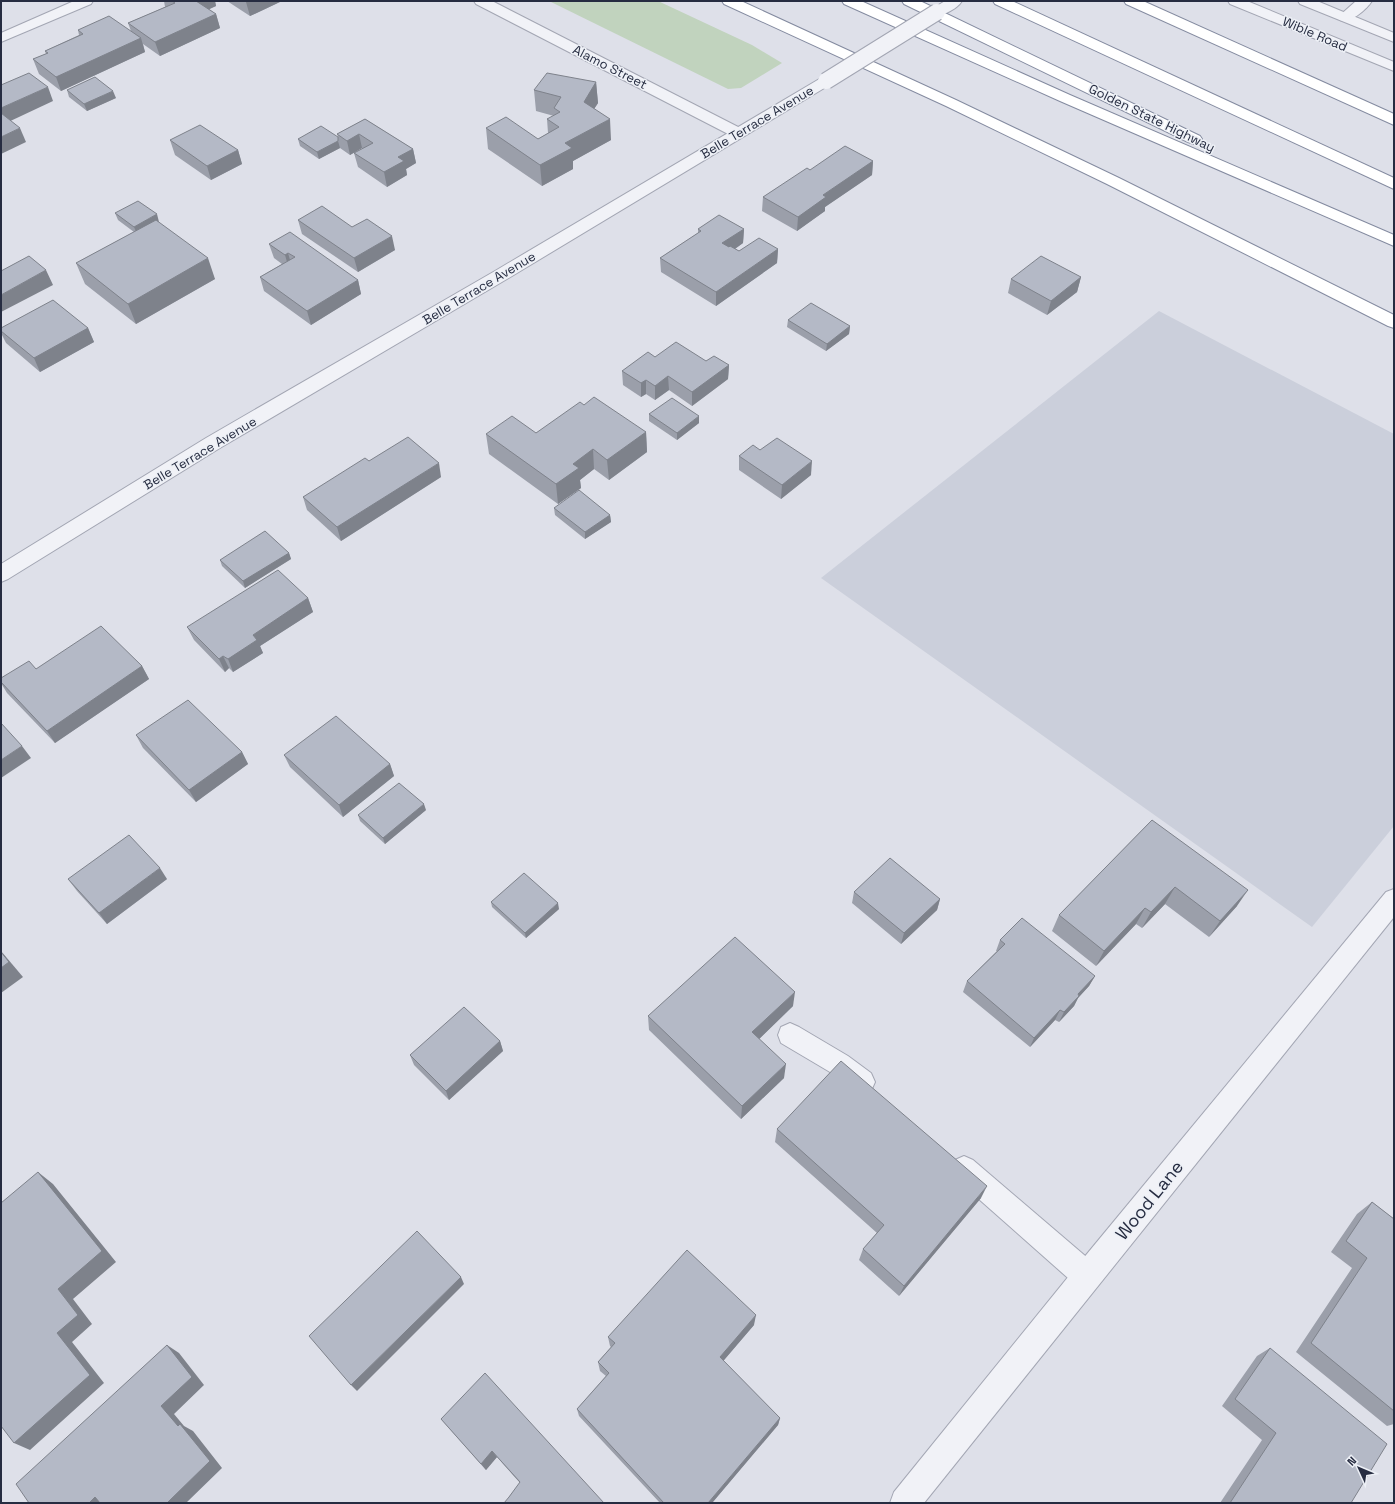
<svg xmlns="http://www.w3.org/2000/svg" width="1395" height="1504" font-family="'Space Grotesk',sans-serif">
<rect width="100%" height="100%" fill="#dee0e9"/>
<path fill="#cbcfdb" d="M1159 311 1394 434V826L1312 927 821 578Z"/>
<path fill="#c1d3be" d="M549 1H658L752 45 782 63 741 88 728 89Z"/>
<g fill="none" stroke-linecap="round" stroke-linejoin="round">
<defs>
<g id="service">
<path d="M1356 1H1372C1366 10 1351 23 1340 20L1338 17Z"/>
<path d="M790 1023 799 1027 848 1056 871 1073 875 1082 871 1091 862 1094 853 1091 830 1072 781 1043 778 1035 781 1027Z"/>
<path d="M964 1156 973 1160 1097 1266 1101 1276 1097 1286 1087 1290 1077 1286 955 1178 951 1169 955 1160Z"/>
</g>
<g id="minor">
<path d="M74 1H93L91 4 1 42V33Z"/>
<path d="M474 1H492L744 130 746 133 744 136 738 138 732 136 476 4Z"/>
<path d="M1394 889V917L924 1503H890L894 1492 1077 1266 1386 892Z"/>
</g>
<g id="tertiary">
<path d="M945 1H962C957 9 942 17 932 15L930 12 932 9Z"/>
<path d="M1228 1H1247L1394 62V71L1230 4Z"/>
<path d="M1298 1H1317L1394 33V42L1300 4Z"/>
<path d="M826 76 831 78 834 81 831 84 507 279 220 448 8 579 1 582V564L206 438 495 271 821 78Z"/>
</g>
<g id="motorway">
<path d="M722 1H741L956 100 1119 178 1394 315V328L1388 326 1107 184 946 106 724 4Z"/>
<path d="M842 1H861L1070 95 1394 235V246L1060 101 844 4Z"/>
<path d="M902 1H920L1200 136 1202 139 1200 142 1194 144 1188 142 904 4Z"/>
<path d="M993 1H1012L1394 178V189L995 4Z"/>
<path d="M1124 1H1143L1394 114V125L1126 4Z"/>
</g>
</defs>
<use href="#service" stroke="#a3a6b3" stroke-width="2"/>
<use href="#minor" stroke="#a3a6b3" stroke-width="2"/>
<use href="#tertiary" stroke="#a3a6b3" stroke-width="2"/>
<use href="#motorway" stroke="#848ba0" stroke-width="2"/>
<use href="#service" fill="#f1f2f7" fill-rule="evenodd"/>
<use href="#minor" fill="#f1f2f7" fill-rule="evenodd"/>
<use href="#tertiary" fill="#f1f2f7" fill-rule="evenodd"/>
<use href="#motorway" fill="#fff" fill-rule="evenodd"/>
<defs>
<path id="tertiary-bridge" d="M826 81 937 12"/>
</defs>
<use href="#tertiary-bridge" stroke="#a3a6b3" stroke-width="18" stroke-linecap="butt"/>
<use href="#tertiary-bridge" stroke="#f1f2f7" stroke-width="16"/>
</g>
<g fill="#9b9faa">
<path d="M164 1H215L216 6 209 9 216 14 220 28 160 56 143 44 145 52 61 91 39 74 33 59 46 54 45 51 79 35 78 30 131 31 128 23 165 7Z"/>
<path d="M227 1H282L250 16Z"/>
<path d="M596 82 598 103 594 109 611 140 573 161V169L542 186 488 149 486 128 538 139 548 133 547 119 554 116 536 111 534 90Z"/>
<path d="M67 90 116 98 87 111 69 97Z"/>
<path d="M365 119 413 149 416 163 406 169 407 175 387 187 358 167 354 153 362 149V148L350 155 340 148 319 159 300 146 298 139 338 137 337 134Z"/>
<path d="M170 140 238 150 242 164 211 180 175 155Z"/>
<path d="M873 161 872 175 825 207V211L797 231 762 211 763 197 810 170Z"/>
<path d="M115 213 159 222H158L215 279 136 324 85 284 76 263 134 232 118 220Z"/>
<path d="M298 220 352 227 395 250 358 272 302 234Z"/>
<path d="M698 229H744L743 243 735 249 739 251 778 249 777 263 716 306 661 272 660 258 698 233Z"/>
<path d="M269 244 358 280 361 294 311 325 264 291 260 277 282 264 274 258Z"/>
<path d="M1081 277 1077 292 1047 315 1008 293 1011 279Z"/>
<path d="M788 320 850 326 849 334 826 351 787 327Z"/>
<path d="M1 328H88L94 342 40 372 6 343 1 333Z"/>
<path d="M655 357 706 361 729 365 728 379 692 406 669 390 655 400 646 394 641 397 623 385 622 371Z"/>
<path d="M584 405 646 432 647 452 609 480 594 469 580 480 581 488 558 504 489 454 486 434 536 433Z"/>
<path d="M649 414 699 423 677 440 649 421Z"/>
<path d="M760 450 811 475 781 499 739 470V456Z"/>
<path d="M369 461 441 477 341 541 307 510 303 497Z"/>
<path d="M554 508 610 515 611 522 585 539 555 515Z"/>
<path d="M289 553 291 559 245 588 222 566 220 560Z"/>
<path d="M308 598 313 612 260 646 263 653 233 672 229 668 225 672 194 640 187 627Z"/>
<path d="M142 666 149 679 55 743 7 693 1 683V678Z"/>
<path d="M136 735 242 752 248 764 196 802 143 748Z"/>
<path d="M284 755 390 764 394 776 343 817 290 767Z"/>
<path d="M426 810 385 844 360 821 358 815Z"/>
<path d="M1152 820 1237 906 1209 937 1165 904 1142 928 1136 924 1096 966 1052 931 1059 915Z"/>
<path d="M68 879H167L107 924 77 891Z"/>
<path d="M854 892 940 899 937 910 901 944 852 903Z"/>
<path d="M491 902 559 909 526 938 492 907Z"/>
<path d="M1000 940 1095 976 1089 986 1078 998 1074 1006 1059 1022 1055 1020 1030 1047 963 992 967 981 997 951H996Z"/>
<path d="M793 1006 759 1039 784 1078 741 1119 649 1030 648 1016Z"/>
<path d="M500 1041 503 1051 449 1100 414 1065 410 1055Z"/>
<path d="M777 1129 981 1198 899 1296 859 1260 863 1249 877 1233 775 1142Z"/>
<path d="M1372 1202 1394 1219V1424L1387 1426 1296 1352 1352 1268 1331 1252 1357 1214Z"/>
<path d="M754 1325 723 1361 780 1418 778 1425 712 1503H660L579 1416 577 1409 606 1376 600 1371 598 1362 611 1347 610 1346 608 1337Z"/>
<path d="M1270 1348 1351 1503H1220L1262 1440 1222 1406 1257 1356Z"/>
<path d="M441 1419 604 1503 509 1497 520 1483 497 1457 486 1470Z"/>
</g>
<g fill="#7e828b">
<path d="M195 1H215L216 6 199 14Z"/>
<path d="M248 1H282L250 16 246 2Z"/>
<path d="M216 14 220 28 160 56 155 42Z"/>
<path d="M141 38 145 52 61 91 56 77Z"/>
<path d="M596 82 598 103 585 123 584 102Z"/>
<path d="M48 87 53 101 4 124 1 118V108Z"/>
<path d="M113 91 116 98 87 111 84 104Z"/>
<path d="M610 119 611 140 573 161V169L542 186 540 165 565 143Z"/>
<path d="M20 128 26 142 1 154V137Z"/>
<path d="M359 134 362 148 350 155 347 141Z"/>
<path d="M338 141 340 148 319 159 317 152Z"/>
<path d="M413 149 416 163 406 169 407 175 387 187 384 172 398 157Z"/>
<path d="M238 150 242 164 211 180 207 166Z"/>
<path d="M873 161 872 175 825 207V211L797 231 798 217 823 195Z"/>
<path d="M157 214 159 222 137 234 134 227Z"/>
<path d="M744 229 743 243 722 258V243Z"/>
<path d="M392 236 395 250 358 272 354 258Z"/>
<path d="M778 249 777 263 716 306V292Z"/>
<path d="M288 253 292 267 289 269 285 255Z"/>
<path d="M208 258 215 279 136 324 128 304Z"/>
<path d="M46 270 53 285 1 312V295Z"/>
<path d="M1081 277 1077 292 1047 315 1051 301Z"/>
<path d="M358 280 361 294 311 325 307 311Z"/>
<path d="M850 326 849 334 826 351 827 344Z"/>
<path d="M88 328 94 342 40 372 34 358Z"/>
<path d="M729 365 728 379 692 406V392Z"/>
<path d="M668 376 669 390 655 400V386Z"/>
<path d="M646 380V394L641 397V383Z"/>
<path d="M699 416V423L677 440V433Z"/>
<path d="M646 432 647 452 609 480 607 460Z"/>
<path d="M593 449 594 469 580 480 581 488 558 504 556 484 573 464Z"/>
<path d="M812 461 811 475 781 499 782 485Z"/>
<path d="M439 463 441 477 341 541 337 527Z"/>
<path d="M610 515 611 522 585 539V532Z"/>
<path d="M289 553 291 559 245 588 243 581Z"/>
<path d="M308 598 313 612 260 646 263 653 233 672 228 659 253 635Z"/>
<path d="M223 656 229 668 225 672 219 659Z"/>
<path d="M142 666 149 679 55 743 47 731Z"/>
<path d="M22 746 31 758 1 778V760Z"/>
<path d="M242 752 248 764 196 802 189 790Z"/>
<path d="M390 764 394 776 343 817 339 805Z"/>
<path d="M424 804 426 810 385 844 383 838Z"/>
<path d="M160 868 167 879 107 924 99 913Z"/>
<path d="M1175 887 1165 904 1142 928 1151 912Z"/>
<path d="M1248 890 1237 906 1209 937 1220 921Z"/>
<path d="M940 899 937 910 901 944 904 933Z"/>
<path d="M558 903 559 909 526 938 525 933Z"/>
<path d="M1145 908 1136 924 1096 966 1104 951Z"/>
<path d="M1 951 23 977 1 993Z"/>
<path d="M1095 976 1089 986 1078 998 1074 1006 1059 1022 1064 1012 1078 994Z"/>
<path d="M795 992 793 1006 751 1047 752 1032Z"/>
<path d="M1060 1010 1055 1020 1030 1047 1034 1038Z"/>
<path d="M500 1041 503 1051 449 1100 446 1091Z"/>
<path d="M786 1064 784 1078 741 1119 742 1106Z"/>
<path d="M38 1172 53 1184 116 1262 73 1299 92 1324 72 1342 104 1383 30 1450 14 1443 57 1333Z"/>
<path d="M987 1186 981 1198 899 1296 904 1286Z"/>
<path d="M461 1277 464 1284 357 1391 351 1385Z"/>
<path d="M756 1315 754 1325 719 1366 720 1357Z"/>
<path d="M167 1345 179 1353 204 1385 174 1414 184 1426 193 1431 222 1468 186 1503H167L161 1406Z"/>
<path d="M780 1418 778 1425 712 1503H708Z"/>
<path d="M492 1451 497 1457 486 1470 481 1464Z"/>
<path d="M95 1497 110 1503H89Z"/>
</g>
<g fill="#b4b9c6" stroke="#7e828b">
<path d="M172 1H196L216 14 155 42 128 23 175 3Z"/>
<path d="M109 16 141 38 56 77 33 59 48 53 45 51 83 34 78 30Z"/>
<path d="M29 73 48 87 1 108V85Z"/>
<path d="M547 73 596 82 584 102 610 119 565 143 572 148 540 165 486 128 506 117 538 139 559 127 547 119 560 112 554 108 561 97 534 90Z"/>
<path d="M95 77 113 91 84 104 67 90Z"/>
<path d="M1 113 20 128 1 137Z"/>
<path d="M365 119 413 149 398 157 404 161 384 172 354 153 373 143 359 134 347 141 337 134Z"/>
<path d="M200 125 238 150 207 166 170 140Z"/>
<path d="M321 126 338 137V141L317 152 298 139Z"/>
<path d="M845 146 873 161 823 195 826 197 798 217 763 197 807 168 810 170Z"/>
<path d="M138 201 157 214 134 227 115 213Z"/>
<path d="M322 206 352 227 367 219 392 236 354 258 298 220Z"/>
<path d="M719 215 744 229 722 243 729 247 730 246 739 251 759 238 778 249 716 292 660 258 701 231 698 229Z"/>
<path d="M156 220 208 258 128 304 76 263Z"/>
<path d="M290 232 358 280 307 311 260 277 295 257 288 253 285 255 269 244Z"/>
<path d="M29 256 46 270 1 295V271Z"/>
<path d="M1041 256 1081 277 1051 301 1011 279Z"/>
<path d="M53 300 88 328 34 358 1 331V328Z"/>
<path d="M811 303 850 326 827 344 788 320Z"/>
<path d="M676 342 706 361 714 356 729 365 692 392 668 376 655 386 646 380 641 383 622 371 648 352 655 357Z"/>
<path d="M594 397 646 432 607 460 593 449 573 464 579 468 556 484 486 434 512 416 536 433 580 402 584 405Z"/>
<path d="M672 398 699 416 677 433 649 414Z"/>
<path d="M408 437 439 463 337 527 303 497 365 458 369 461Z"/>
<path d="M777 438 812 461 782 485 739 456 753 445 760 450Z"/>
<path d="M579 490 610 515 585 532 554 508Z"/>
<path d="M265 531 289 553 243 581 220 560Z"/>
<path d="M278 570 308 598 253 635 257 640 228 659 223 656 219 659 187 627Z"/>
<path d="M101 626 142 666 47 731 1 682V678L29 661 36 669Z"/>
<path d="M188 700 242 752 189 790 136 735Z"/>
<path d="M336 716 390 764 339 805 284 755Z"/>
<path d="M1 723 22 746 1 760Z"/>
<path d="M399 783 424 804 383 838 358 815Z"/>
<path d="M1152 820 1248 890 1220 921 1175 887 1151 912 1145 908 1104 951 1059 915Z"/>
<path d="M129 835 160 868 99 913 68 879Z"/>
<path d="M890 858 940 899 904 933 854 892Z"/>
<path d="M524 873 558 903 525 933 491 902Z"/>
<path d="M1022 918 1095 976 1078 994 1079 996 1064 1012 1060 1010 1034 1038 967 981 1005 944 1000 940Z"/>
<path d="M735 937 795 992 752 1032 786 1064 742 1106 648 1016Z"/>
<path d="M1 952 9 962 1 968Z"/>
<path d="M464 1007 500 1041 446 1091 410 1055Z"/>
<path d="M841 1061 987 1186 904 1286 863 1249 884 1225 777 1129Z"/>
<path d="M38 1172 102 1251 58 1289 78 1315 57 1333 90 1375 14 1443 1 1426V1203Z"/>
<path d="M1372 1202 1394 1219V1411L1311 1343 1367 1258 1346 1241Z"/>
<path d="M417 1231 461 1277 351 1385 309 1336Z"/>
<path d="M687 1250 756 1315 720 1357 780 1418 708 1503H664L577 1409 609 1373 598 1362 615 1343 608 1337Z"/>
<path d="M167 1345 192 1377 161 1406 178 1426 180 1424 210 1461 167 1503H100L95 1497 89 1503H29L16 1484Z"/>
<path d="M1270 1348 1387 1444 1351 1503H1230L1276 1433 1235 1399Z"/>
<path d="M485 1373 604 1503H504L509 1497 520 1482 492 1451 481 1464 441 1419Z"/>
</g>
<g text-anchor="middle" dominant-baseline="central" stroke-width="3" stroke-linejoin="round" paint-order="stroke">
<g font-size="13" fill="#262c41" stroke="#edf0f6">
<text transform="translate(1315 34) rotate(23)">Wible Road</text>
<text transform="translate(610 67) rotate(27)">Alamo Street</text>
<text transform="translate(1152 118) rotate(26)">Golden State Highway</text>
<text transform="translate(757 122) rotate(-31)">Belle Terrace Avenue</text>
<text transform="translate(479 288) rotate(-31)">Belle Terrace Avenue</text>
<text transform="translate(200 453) rotate(-31)">Belle Terrace Avenue</text>
</g>
<g font-size="18" fill="#262c41" stroke="#edf0f6">
<text transform="translate(1149 1200) rotate(-51)">Wood Lane</text>
</g>
</g>
<rect width="1395" height="1504" fill="none" stroke="#262c41" stroke-width="4"/>
<g transform="translate(1359 1468) rotate(314)" stroke="#edf0f6" stroke-width="3" paint-order="stroke">
<path d="M0-3L7 15L0 10L-7 15Z" fill="#262c41"/>
<text y="-6" font-size="11" font-weight="bold" text-anchor="middle" fill="#262c41">N</text>
</g>
</svg>
